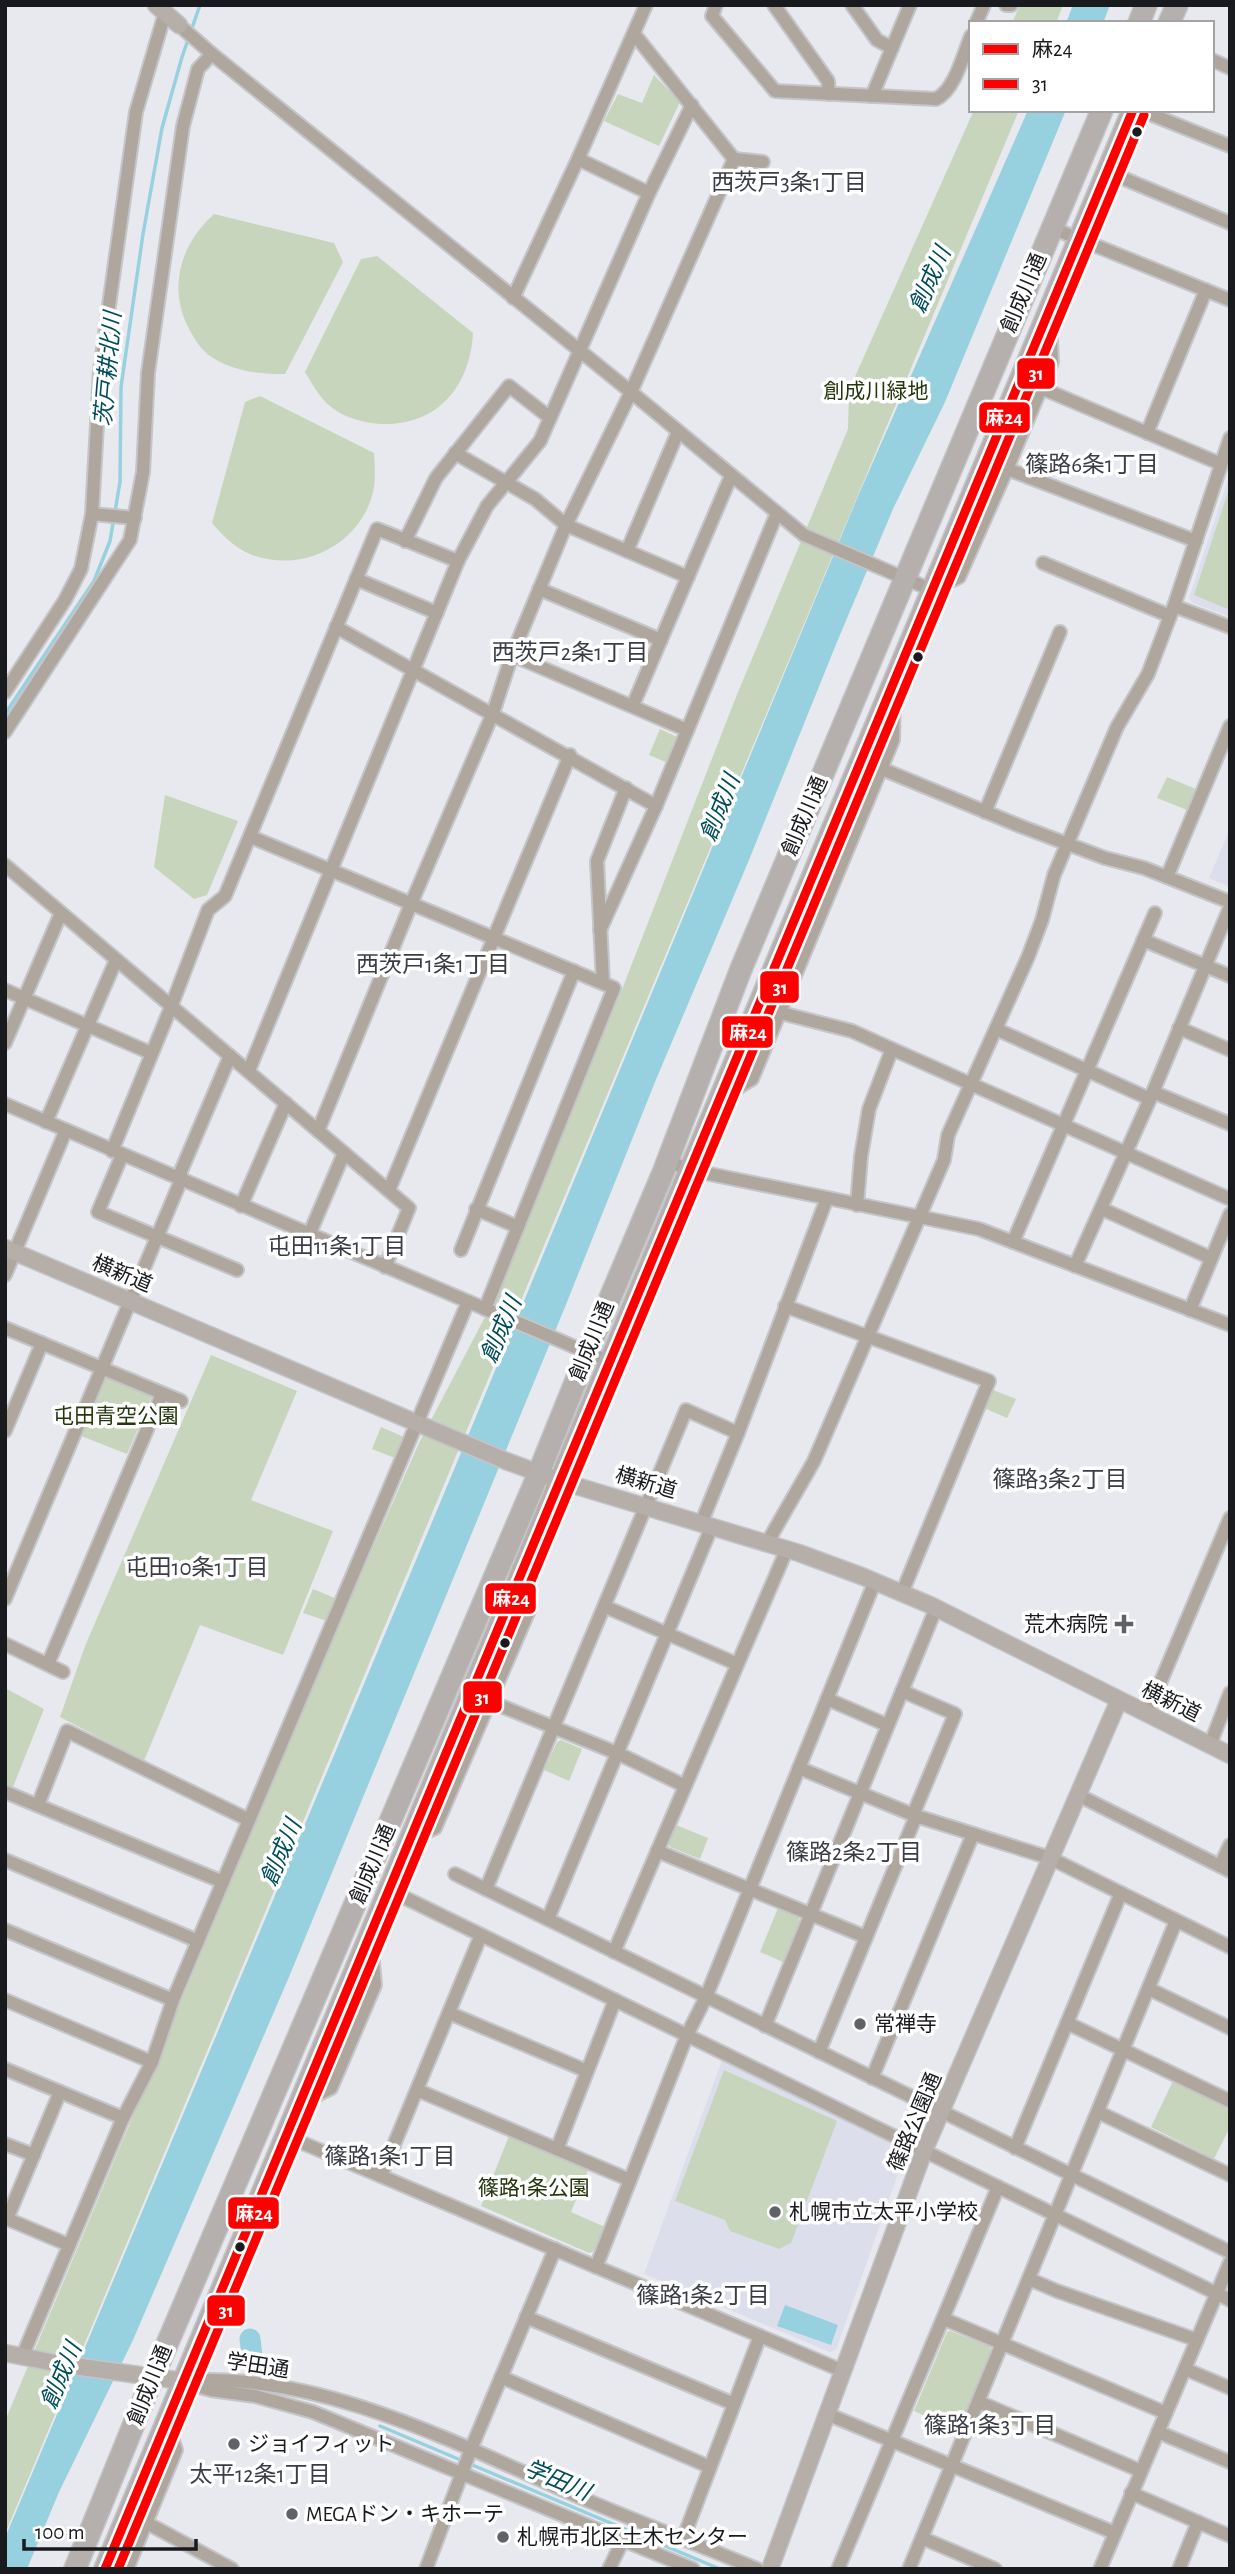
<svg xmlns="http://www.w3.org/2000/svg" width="1235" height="2574" font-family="'Alegreya Sans','Noto Sans JP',sans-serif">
<rect width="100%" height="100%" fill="#e8e9ee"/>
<g fill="#dcdeeb">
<path d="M1230 474V617L1193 603 1189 598Z"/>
<path d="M1230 829V887L1209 878Z"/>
<path d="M722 2060 906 2151 836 2350 830 2352 644 2274Z"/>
</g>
<g fill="#c7d5bc">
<path d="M1020 5H1063L1056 23H1012Z"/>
<path d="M654 75 680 102 659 146 604 121 618 94 642 103Z"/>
<path d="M974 110H1019L5 2534V2421L341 1620 419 1443 485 1317 619 997 736 697 848 429 849 390Z"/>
<path d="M214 214 334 243 343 262 285 374C259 374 236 372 213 358 201 351 193 337 187 325 168 284 182 243 214 214Z"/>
<path d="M377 256 473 333C470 387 437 426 381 424 364 423 345 418 331 407 320 398 312 384 305 372L361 259Z"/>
<path d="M260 396 374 453C375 467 376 482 372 496 357 547 299 574 250 554 235 548 222 535 212 523L245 402Z"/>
<path d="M1230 486V610L1194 595Z"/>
<path d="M660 729 679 738 668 763 649 755Z"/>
<path d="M1167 777 1196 789 1187 810 1157 798Z"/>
<path d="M165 795 238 821 207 895 194 899 154 867Z"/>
<path d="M211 1355 297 1391 251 1500 333 1531 283 1655 200 1625 144 1761 60 1717 85 1646Z"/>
<path d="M105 1376 152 1396 127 1454 81 1436Z"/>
<path d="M993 1390 1016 1399 1007 1418 984 1408Z"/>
<path d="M381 1427 404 1437 395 1458 372 1449Z"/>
<path d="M313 1589 337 1599 327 1621 303 1613Z"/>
<path d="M5 1688 44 1709 13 1787 5 1783Z"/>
<path d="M561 1740 582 1749 569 1781 544 1770 557 1742Z"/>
<path d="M676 1825 708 1838 700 1859 670 1847 668 1843Z"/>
<path d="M778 1908 798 1916 800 1921 783 1962 760 1952Z"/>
<path d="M724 2070 837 2121 791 2243 779 2249 730 2231 725 2220 675 2201Z"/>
<path d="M1173 2081 1230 2109V2127L1214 2159 1151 2127Z"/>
<path d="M509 2136 588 2170 571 2212 605 2227 595 2251 589 2253 481 2206Z"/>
<path d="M950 2331 989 2346 992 2351 958 2430 914 2411 947 2332Z"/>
</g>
<g fill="#97d1df">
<path d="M1073 5H1110L1103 23H1066Z"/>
<path d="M1028 110H1066L945 402 893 509 837 642 749 860 655 1082 565 1307 289 1977 133 2340 59 2492 27 2569H5V2538L448 1484 858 496Z"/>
<path d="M785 2305 838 2325 831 2345 777 2326Z"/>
</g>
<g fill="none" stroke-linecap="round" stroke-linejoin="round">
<g stroke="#97d1df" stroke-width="3.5">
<path d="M5 714 94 581 110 541 120 482 121 387 143 234 162 128 182 57 200 5"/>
<path d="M252 2356 277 2370"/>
<path d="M380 2426 463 2461"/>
<path d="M470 2464 720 2569"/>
</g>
<path stroke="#97d1df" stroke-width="21" d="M250 2339 252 2356"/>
<defs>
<g id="street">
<path d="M716 5 712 16 775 91 936 99C955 90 963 55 971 36"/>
<path d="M774 5 828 81 829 94"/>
<path d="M852 5 877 40 892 48"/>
<path d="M1006 5H1011"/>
<path d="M976 23 984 5"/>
<path d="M179 25 212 54 631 392 804 535 932 590 959 577 1007 469 1052 362 1050 320"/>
<path d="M1212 60 1230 68"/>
<path d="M872 96 910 5"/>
<path d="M1140 110 1230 146"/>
<path d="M578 159 649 193"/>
<path d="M734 159 763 162"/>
<path d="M1108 172 1230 223"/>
<path d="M1052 228 1230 300"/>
<path d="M513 298 578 159 646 5"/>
<path d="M1041 388 1221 464"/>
<path d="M1147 433 1206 290"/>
<path d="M455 453 535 499 566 525 688 577"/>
<path d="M1007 469 1196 541"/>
<path d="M92 514 135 518"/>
<path d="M405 541 436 478 509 386 549 417"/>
<path d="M627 551 678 432"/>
<path d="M458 561 487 506 540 441 649 193 692 105"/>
<path d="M1043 563 1170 616"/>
<path d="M356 579 437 613"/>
<path d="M539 589 661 640"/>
<path d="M1174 606 1230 627"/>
<path d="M336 627 656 806"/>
<path d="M512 655 687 730"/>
<path d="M5 692 65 600 81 569 92 514 100 370 136 112 165 13"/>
<path d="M633 705 731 476"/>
<path d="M5 732 130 540 143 472 148 373 183 126 198 69 212 54"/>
<path d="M882 769 1020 826 1105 858 1144 868 1230 902"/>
<path d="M985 812 1060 632"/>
<path d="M251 837 614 988 485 1309"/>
<path d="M5 865 409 1208 385 1267"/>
<path d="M1167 877 1230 726"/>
<path d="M600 930 656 806 777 513"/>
<path d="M1143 940 1230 976"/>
<path d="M603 983 597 861 626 788"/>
<path d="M5 990 151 1053"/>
<path d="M781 1013 852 1031 892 1049"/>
<path d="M1179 1028 1230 1050"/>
<path d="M996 1029 1150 1099"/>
<path d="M5 1043 61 913"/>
<path d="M1153 1092 1230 1124"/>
<path d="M723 1097 752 1079 893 740 894 694"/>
<path d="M5 1104 610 1362"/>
<path d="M46 1122 116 960"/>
<path d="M318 1131 411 904 493 713 512 655 566 525 631 392 734 159 635 35"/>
<path d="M112 1151 171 1007 208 910 225 896 377 529 458 561 249 1070"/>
<path d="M122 1155 98 1212 237 1270"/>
<path d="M668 1161 690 1170 979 1229 1230 1325"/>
<path d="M389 1190 570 755"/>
<path d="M857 1205 861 1156 869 1109 892 1049 1230 1199"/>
<path d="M241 1206 286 1103"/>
<path d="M476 1209 518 1227"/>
<path d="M1102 1209 1211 1258"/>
<path d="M309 1235 344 1153"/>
<path d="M1013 1242 1155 913"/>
<path d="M461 1250 574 971"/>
<path d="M1075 1266 1150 1099 1230 907"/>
<path d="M5 1275 66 1130"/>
<path d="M785 1306 989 1381 902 1593"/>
<path d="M1190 1310 1230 1214"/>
<path d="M5 1328 181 1401"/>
<path d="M5 1431 42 1343"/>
<path d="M702 1521 738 1433 827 1198"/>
<path d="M767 1543 814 1461 944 1160 948 1135 1028 957 1042 920 1054 875 1117 727 1148 674 1174 606 1230 438"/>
<path d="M5 1599 181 1180V1171L230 1056"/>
<path d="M606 1607 737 1664"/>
<path d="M5 1644 63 1672"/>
<path d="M48 1664 162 1394"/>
<path d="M902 1691 955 1714 913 1815"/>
<path d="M827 1699 887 1725"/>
<path d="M491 1702 617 1753 685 1786"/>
<path d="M1147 1714 1230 1518"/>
<path d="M1210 1745 1230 1693"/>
<path d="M799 1768 916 1816 1050 1858 1230 1947"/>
<path d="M5 1792 223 1882"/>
<path d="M1078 1795 1230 1871"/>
<path d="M38 1805 67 1731 249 1820"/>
<path d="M411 1838 435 1828 530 1608 527 1567"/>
<path d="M657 1851 866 1937"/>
<path d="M5 1860 198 1941"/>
<path d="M1220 1866 1230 1845"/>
<path d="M455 1874 1230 2252"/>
<path d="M486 1889 686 1410 738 1433"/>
<path d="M389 1890 1230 2300"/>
<path d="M548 1919 712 1526"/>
<path d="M5 1930 173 2000"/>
<path d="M614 1952 787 1549"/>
<path d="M1149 1989 1230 2028"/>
<path d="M5 2000 152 2062"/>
<path d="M449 2013 587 2071"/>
<path d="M1067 2023 1230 2101"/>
<path d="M765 2026 936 1608"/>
<path d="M819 2052 916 1816"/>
<path d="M5 2069 123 2118"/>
<path d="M872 2078 973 1834"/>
<path d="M417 2090 630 2180"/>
<path d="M299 2104 331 2088 375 1985 371 1941"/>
<path d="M1098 2112 1230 2175"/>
<path d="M286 2136 843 2371"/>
<path d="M5 2144 34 2155"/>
<path d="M1015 2148 1121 1893"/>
<path d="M557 2149 615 2000"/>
<path d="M381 2176 481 1935"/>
<path d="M5 2218 69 2245"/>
<path d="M7 2219 60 2092"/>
<path d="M596 2267 687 2035 706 1997 875 1581"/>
<path d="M1029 2279 1057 2291 1197 2340"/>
<path d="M526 2317 734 2404"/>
<path d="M944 2319 1166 2413"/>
<path d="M22 2357 123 2118 152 2062 173 2000 468 1302"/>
<path d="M1185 2369 1230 2388"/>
<path d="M501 2377 710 2467"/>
<path d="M182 2381C315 2371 452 2441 570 2493 632 2520 695 2543 757 2569"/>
<path d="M189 2384 211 2390 255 2396 313 2412 693 2569"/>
<path d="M979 2402 1141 2471"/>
<path d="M827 2414 1115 2533"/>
<path d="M1158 2432 1230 2462"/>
<path d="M1131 2493 1230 2536"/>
<path d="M147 2523 232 2569"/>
<path d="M922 2538 995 2569"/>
<path d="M683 2539 760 2336"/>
<path d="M127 2569 176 2450 167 2422"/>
<path d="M426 2569 471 2449 555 2249"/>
<path d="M609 2569 623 2540"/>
<path d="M838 2569 998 2187"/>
<path d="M909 2569 1176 1921"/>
<path d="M1100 2569 1230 2262"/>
<path d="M1179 2569 1198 2522"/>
</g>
<g id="secondary">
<path d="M156 5 179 25"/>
<path d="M5 1248 506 1461 560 1481 799 1553 864 1577 930 1605 1230 1755"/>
<path d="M5 2353 60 2364 182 2381"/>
<path d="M770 2569 924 2151 1119 1700"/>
</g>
<g id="highway">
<path d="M1139 23 1146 5"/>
<path d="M1169 23 1177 5"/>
<path d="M75 2569 153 2377 533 1487 594 1336 663 1173 741 969 1102 110"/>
<path d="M105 2569 1133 110"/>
</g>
</defs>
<use href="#street" stroke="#c4c5c8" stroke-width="16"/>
<use href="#secondary" stroke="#c4c5c8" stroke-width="19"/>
<use href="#highway" stroke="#c4c5c8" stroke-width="24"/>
<use href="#street" stroke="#afa69e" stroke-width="12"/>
<use href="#secondary" stroke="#b5aea9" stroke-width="16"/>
<use href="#highway" stroke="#b5afad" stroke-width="21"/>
<defs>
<path id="bus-1" d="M105 2569 1133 110"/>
<path id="bus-2" d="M118 2569 1144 115"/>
</defs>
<use href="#bus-1" stroke="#fff" stroke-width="14"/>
<use href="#bus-2" stroke="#fff" stroke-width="14"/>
<use href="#bus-1" stroke="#f00" stroke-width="9"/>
<use href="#bus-2" stroke="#f00" stroke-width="9"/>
</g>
<g fill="#191a1e" stroke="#fff" stroke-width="2.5">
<circle cx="1137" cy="132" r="6"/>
<circle cx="918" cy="657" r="6"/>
<circle cx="505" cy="1643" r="6"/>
<circle cx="240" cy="2247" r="6"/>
</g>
<g fill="#616267" stroke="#fff" stroke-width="2.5">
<path d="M1120.5 1613.5h7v7h7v7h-7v7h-7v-7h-7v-7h7z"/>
<circle cx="860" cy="2024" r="7"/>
<circle cx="775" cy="2212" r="7"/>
<circle cx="234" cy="2444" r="7"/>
<circle cx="292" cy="2514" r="7"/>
<circle cx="503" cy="2537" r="7"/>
</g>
<g text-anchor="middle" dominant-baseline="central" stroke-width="7" stroke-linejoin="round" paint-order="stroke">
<g font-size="21" fill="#191a1e" stroke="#fff">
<text transform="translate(1024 293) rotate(-67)">創成川通</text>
<text transform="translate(805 816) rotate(-67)">創成川通</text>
<text transform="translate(122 1274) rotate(23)">横新道</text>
<text transform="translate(592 1341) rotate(-68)">創成川通</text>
<text transform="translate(646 1483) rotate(16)">横新道</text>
<text transform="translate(1171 1702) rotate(26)">横新道</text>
<text transform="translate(373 1864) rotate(-67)">創成川通</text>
<text transform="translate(915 2122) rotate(-67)">篠路公園通</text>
<text transform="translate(258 2366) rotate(9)">学田通</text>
<text transform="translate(150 2385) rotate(-68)">創成川通</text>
</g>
<g font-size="21" fill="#25370d" stroke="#fff">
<text x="876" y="391">創成川緑地</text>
<text x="116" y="1416">屯田青空公園</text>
<text x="534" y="2188">篠路1条公園</text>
</g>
<g font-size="21" fill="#191a1e" stroke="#fff" text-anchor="start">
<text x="1108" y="1624" text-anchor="end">荒木病院</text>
<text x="874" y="2024">常禅寺</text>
<text x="789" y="2212">札幌市立太平小学校</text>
<text x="248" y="2444">ジョイフィット</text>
<text x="306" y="2514">MEGAドン・キホーテ</text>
<text x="517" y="2537">札幌市北区土木センター</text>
</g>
<g font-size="23" fill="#3b3d46" stroke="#fff">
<text x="789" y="183">西茨戸3条1丁目</text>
<text x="1092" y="465">篠路6条1丁目</text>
<text x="570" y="653">西茨戸2条1丁目</text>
<text x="433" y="965">西茨戸1条1丁目</text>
<text x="337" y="1247">屯田11条1丁目</text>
<text x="1060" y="1480">篠路3条2丁目</text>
<text x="197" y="1568">屯田10条1丁目</text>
<text x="854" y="1853">篠路2条2丁目</text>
<text x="390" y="2157">篠路1条1丁目</text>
<text x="703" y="2296">篠路1条2丁目</text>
<text x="990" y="2426">篠路1条3丁目</text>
<text x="260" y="2475">太平12条1丁目</text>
</g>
<g font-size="23" font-style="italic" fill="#004d5a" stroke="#fff">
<text transform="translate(931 280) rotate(-66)">創成川</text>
<text transform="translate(109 369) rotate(-85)">茨戸耕北川</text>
<text transform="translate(721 808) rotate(-68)">創成川</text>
<text transform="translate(502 1330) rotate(-67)">創成川</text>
<text transform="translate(282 1853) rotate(-67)">創成川</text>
<text transform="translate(62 2376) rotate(-67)">創成川</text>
<text transform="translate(557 2481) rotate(23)">学田川</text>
</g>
</g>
<g stroke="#fff" stroke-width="2.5">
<rect x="1016" y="357" width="40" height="33" rx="7" fill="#f00"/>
<rect x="978" y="401" width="53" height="33" rx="7" fill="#f00"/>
<rect x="759" y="970" width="41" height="34" rx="7" fill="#f00"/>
<rect x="721" y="1015" width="53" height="34" rx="7" fill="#f00"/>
<rect x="484" y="1582" width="53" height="33" rx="7" fill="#f00"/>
<rect x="462" y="1680" width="41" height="34" rx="7" fill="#f00"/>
<rect x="227" y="2196" width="53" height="34" rx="7" fill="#f00"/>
<rect x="206" y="2294" width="40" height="33" rx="7" fill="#f00"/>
</g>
<g font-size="19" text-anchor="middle" font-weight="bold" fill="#fff">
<text x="1036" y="380">31</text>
<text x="1004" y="424">麻24</text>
<text x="780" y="994">31</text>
<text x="748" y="1039">麻24</text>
<text x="511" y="1605">麻24</text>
<text x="482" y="1704">31</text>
<text x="254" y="2220">麻24</text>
<text x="226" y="2317">31</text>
</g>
<rect width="1235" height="2574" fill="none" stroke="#191a1e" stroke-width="14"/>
<rect x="969" y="21" width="245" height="91" fill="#ffffff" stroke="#a3a3a5" stroke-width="2"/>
<rect x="983" y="44" width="35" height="10" fill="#ff0000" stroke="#a3a3a5" stroke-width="2"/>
<text x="1032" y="56" font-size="21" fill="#191a1e">麻24</text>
<rect x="983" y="79" width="35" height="10" fill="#ff0000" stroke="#a3a3a5" stroke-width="2"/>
<text x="1032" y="91" font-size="21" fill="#191a1e">31</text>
<path d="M24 2539v10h172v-10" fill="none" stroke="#191a1e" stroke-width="3.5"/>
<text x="35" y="2539" font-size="21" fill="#191a1e" stroke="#ffffff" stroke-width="5" paint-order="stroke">100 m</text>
</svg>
